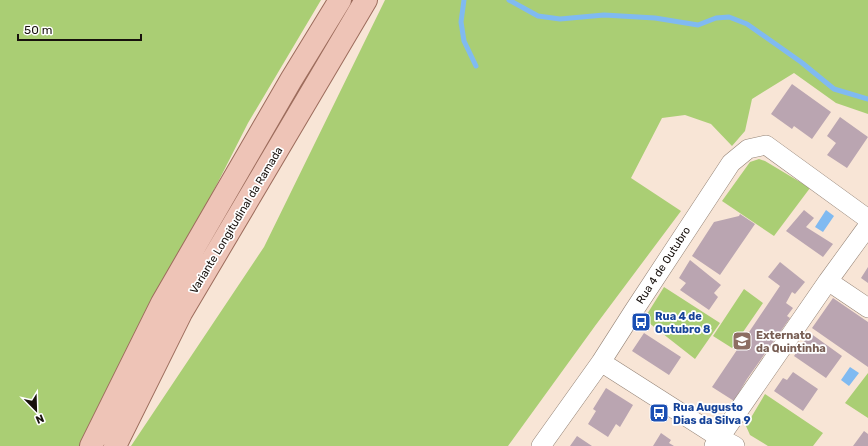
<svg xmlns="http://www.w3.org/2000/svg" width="868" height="446" viewBox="0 0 868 446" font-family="Rubik,sans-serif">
  <rect width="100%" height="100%" fill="#f8e5d6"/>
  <path fill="#aace74" d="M0,0H321L248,123L84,446H0Z
    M385,0H868V114L836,103L794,73L752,99L745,131L732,146L711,124L685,115L662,118L631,178L681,211L595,326L508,446H131L264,247Z
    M759,159L765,161L810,188L774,236L722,201L750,162Z
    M664,287L720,323L695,359L644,319Z
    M744,289L763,303L732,348L713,336Z
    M868,373V418L845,403Z
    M765,394L823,433L813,446H768L750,435L746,426Z"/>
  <path fill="#80baf1" d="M826,210L834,216L823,232L815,227Z
    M850,367L859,373L849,386L841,380Z"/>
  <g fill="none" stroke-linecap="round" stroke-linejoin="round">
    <path stroke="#80baf1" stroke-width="5" d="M464,0L461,22L464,41L476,66
      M509,0L538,16L560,19L604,15L655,18L698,25L716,18L729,17L747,24L801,62L834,89L868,99"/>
  </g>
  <path fill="#baa5b1" d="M792,84L831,112L812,139L794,126L792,129L771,114Z
    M840,117L868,137L847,168L827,155L836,143L827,136Z
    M804,210L814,218L806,227L833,244L823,257L786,231Z
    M740,214L755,224L720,275L692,256L714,222L739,216Z
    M690,260L721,285L714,293L718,297L709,310L680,290L686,283L679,278Z
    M780,262L805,282L795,294L792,292L786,303L793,308L787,316L790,318L747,379L734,401L712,387L780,286L768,277Z
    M868,267V283L861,278Z
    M833,298L868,322V367L812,328Z
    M644,333L681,357L669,375L632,351Z
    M810,333L842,356L826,378L794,356Z
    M793,372L818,389L803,411L774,391L783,378L787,380Z
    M606,388L633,405L620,427L616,424L608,437L588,424L596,411L593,409Z
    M864,431L868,434V446H853Z
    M661,433L671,440L669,443L674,446H653Z
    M577,436L592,446H570Z"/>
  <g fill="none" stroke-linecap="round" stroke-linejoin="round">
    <g stroke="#948376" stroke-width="20">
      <path id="street" d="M828,281L868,308
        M601,362L720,438L735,446
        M541,446L601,362L633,312L731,163L748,149L766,145L868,219
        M714,446L828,281L868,226"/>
    </g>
    <g stroke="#9c6c5c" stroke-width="24">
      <path id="primary" d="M91,446L162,303L291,80L340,0
        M115,446L181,313L366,0"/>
    </g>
    <use href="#street" stroke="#fff" stroke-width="19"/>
    <use href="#primary" stroke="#eec4b7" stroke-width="22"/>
  </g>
  <defs>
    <g id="bus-square" transform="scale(1)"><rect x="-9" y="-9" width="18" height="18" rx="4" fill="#1a4fb4" stroke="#fff"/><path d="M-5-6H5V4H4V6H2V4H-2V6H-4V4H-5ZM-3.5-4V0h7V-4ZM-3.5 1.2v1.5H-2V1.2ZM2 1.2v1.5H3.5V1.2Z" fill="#fff"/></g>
    <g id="school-square" transform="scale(1)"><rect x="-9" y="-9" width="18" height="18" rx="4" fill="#8d6e63" stroke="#fff"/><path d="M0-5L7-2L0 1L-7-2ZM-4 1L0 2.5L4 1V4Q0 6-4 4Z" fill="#fff"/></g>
  </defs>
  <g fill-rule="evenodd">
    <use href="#bus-square" x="641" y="322"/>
    <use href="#school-square" x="742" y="341"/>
    <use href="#bus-square" x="659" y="413"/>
  </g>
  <g text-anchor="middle" stroke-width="3.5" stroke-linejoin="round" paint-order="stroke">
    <g font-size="11" fill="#18110d" stroke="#fff">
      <text transform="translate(236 220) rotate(-59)" y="4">Variante Longitudinal da Ramada</text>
      <text transform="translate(663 265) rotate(-57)" y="4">Rua 4 de Outubro</text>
    </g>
    <g font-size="11" font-weight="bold" fill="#164399" stroke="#fff" text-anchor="start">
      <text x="655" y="320">Rua 4 de<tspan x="655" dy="13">Outubro 8</tspan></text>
      <text x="673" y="411">Rua Augusto<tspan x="673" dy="13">Dias da Silva 9</tspan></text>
    </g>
    <g font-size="11" font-weight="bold" fill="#785e54" stroke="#fff" text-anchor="start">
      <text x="756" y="339">Externato<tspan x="756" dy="13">da Quintinha</tspan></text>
    </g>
  </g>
  <g transform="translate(36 410) rotate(157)" stroke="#ffffff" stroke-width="3" paint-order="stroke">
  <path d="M0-3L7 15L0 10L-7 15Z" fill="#18110d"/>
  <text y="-6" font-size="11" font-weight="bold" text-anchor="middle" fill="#18110d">N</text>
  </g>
  <path d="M18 34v6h123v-6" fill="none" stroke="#18110d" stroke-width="2"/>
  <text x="24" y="34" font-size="12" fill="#18110d" stroke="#ffffff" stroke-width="3" paint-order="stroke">50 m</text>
</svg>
